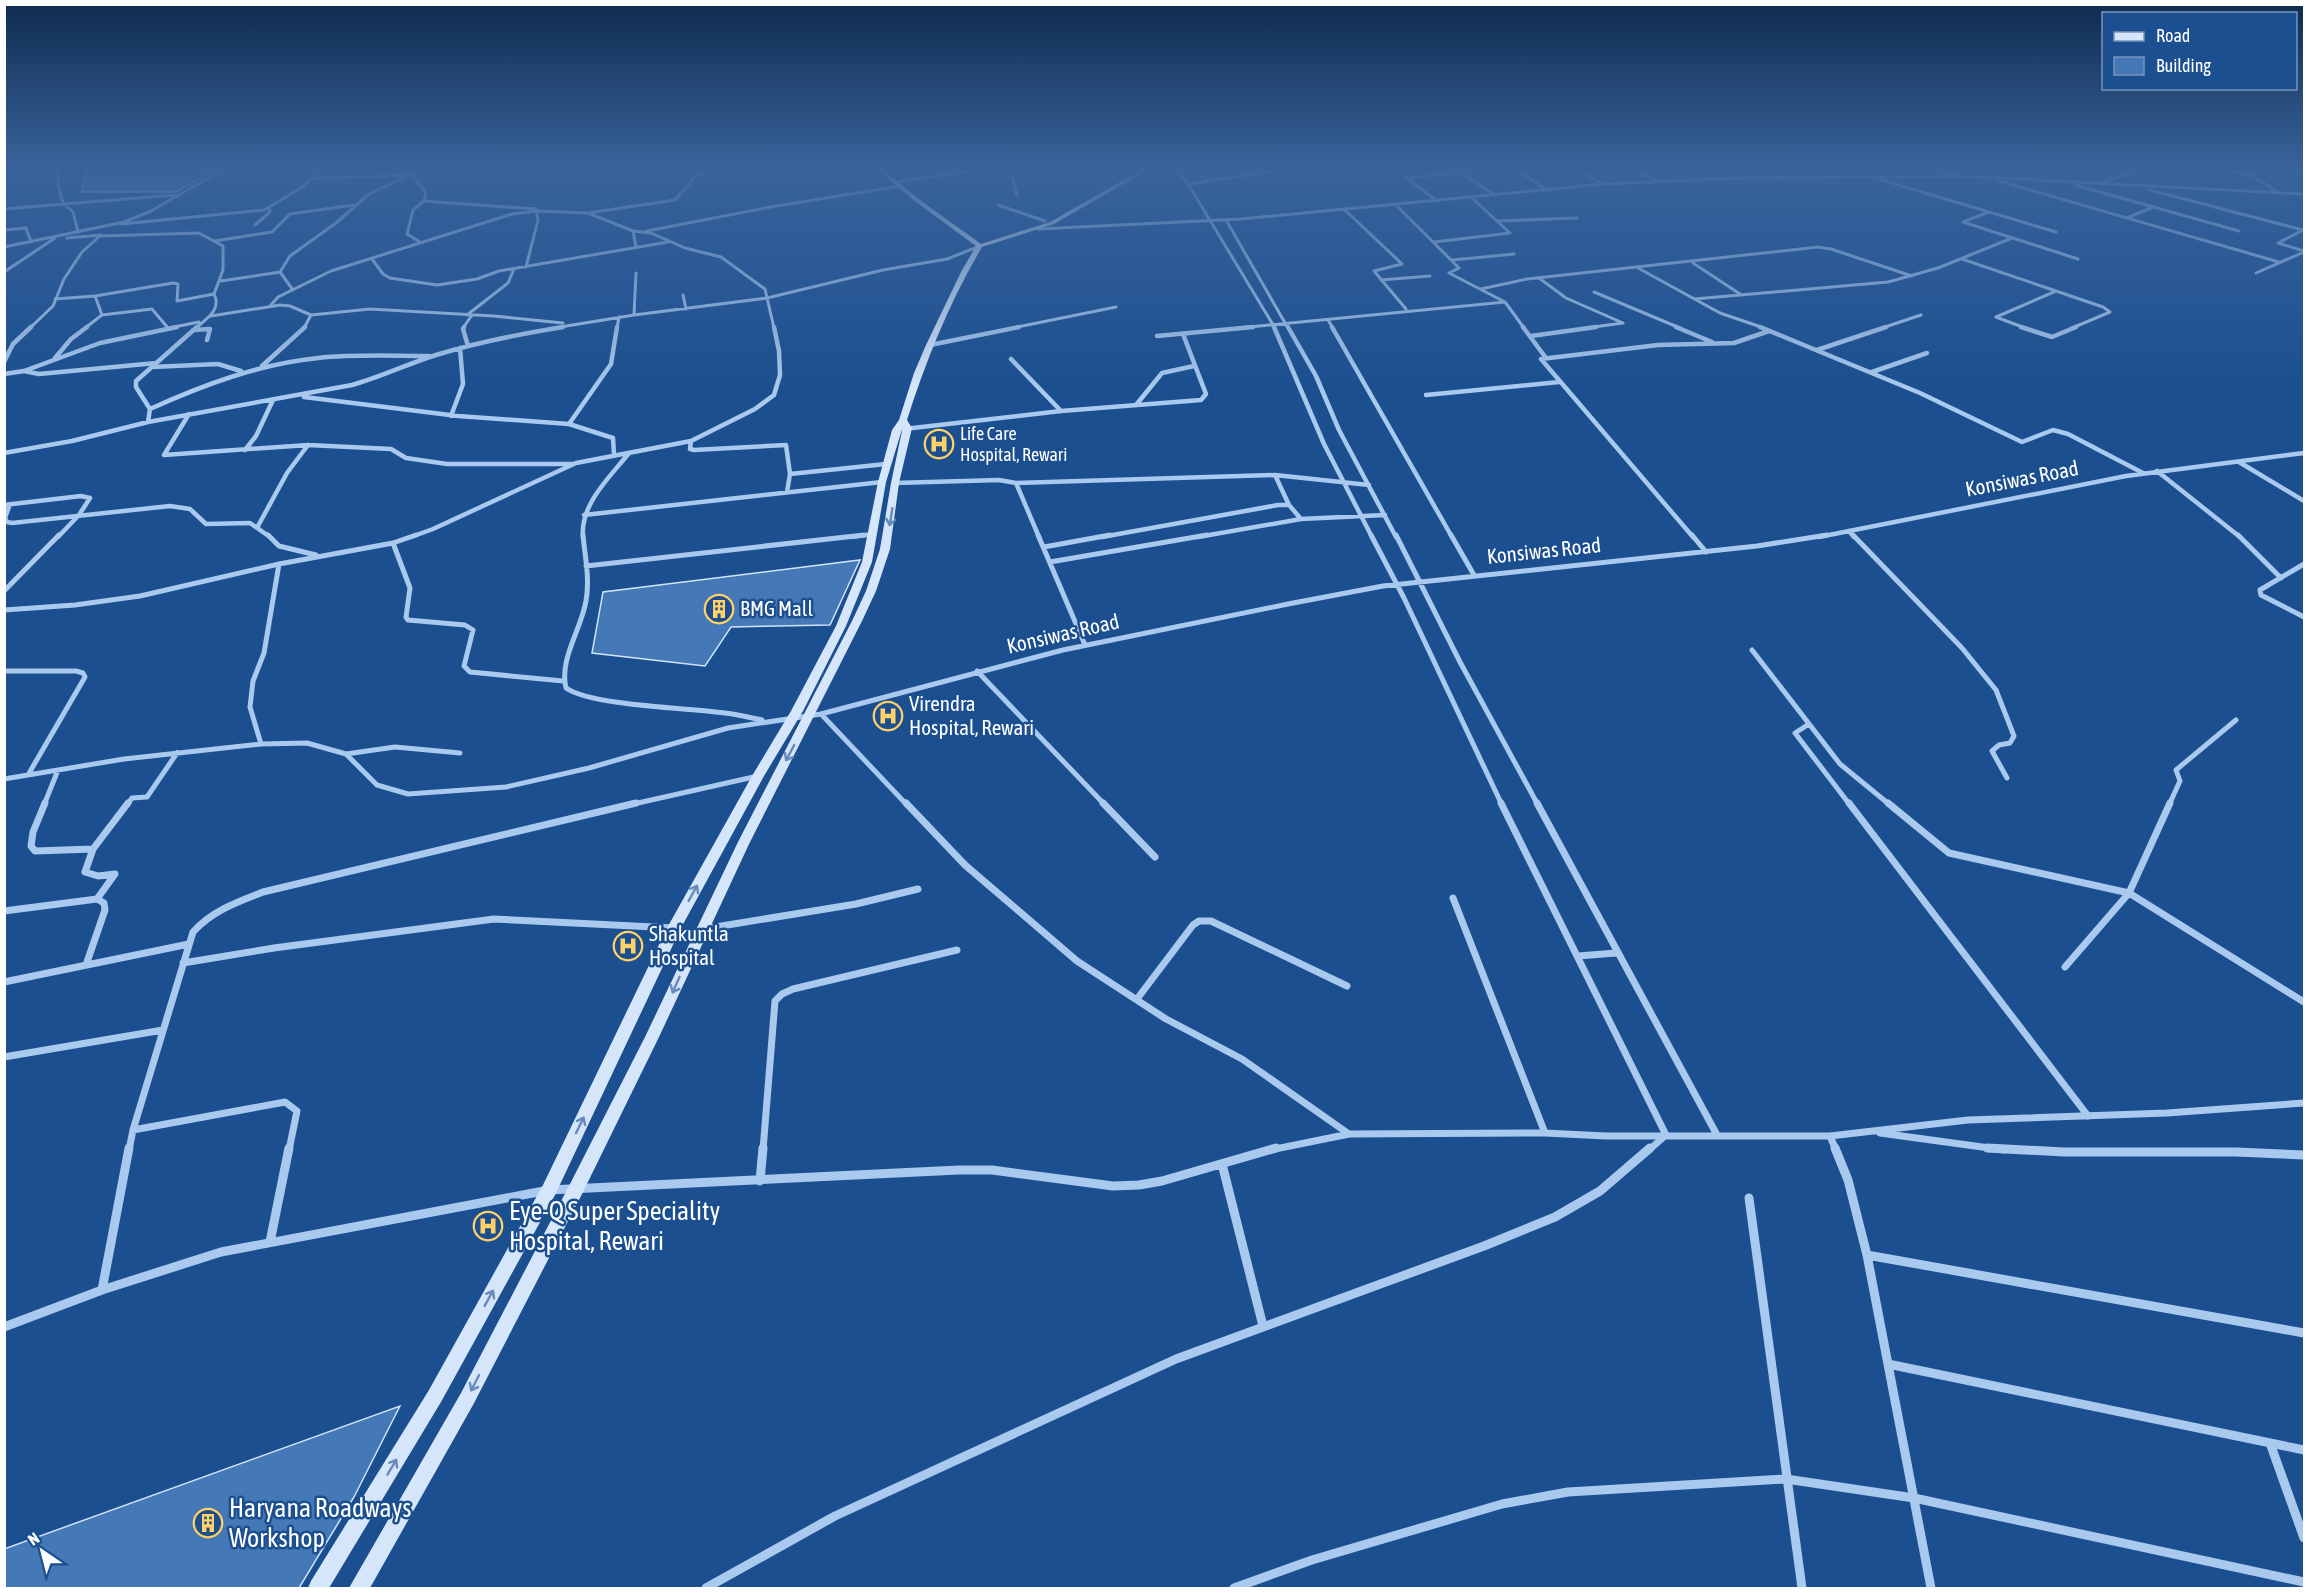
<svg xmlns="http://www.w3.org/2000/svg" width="2309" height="1593" viewBox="0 0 2309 1593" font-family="'Asap Condensed',sans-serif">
  <rect width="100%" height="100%" fill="#1b4f8f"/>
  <path fill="#4478b7" stroke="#cfe3fa" stroke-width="1.5" d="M88,166H222L176,192H81Z
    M860,560L830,625L731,627L705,666L592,653L603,592Z
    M400,1406L354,1497L299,1588H4V1549Z"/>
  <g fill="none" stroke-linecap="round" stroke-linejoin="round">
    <path stroke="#a9c9ee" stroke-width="3" d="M58,166V185L63,203L73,212L78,232
      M418,166L412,174L426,193L424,201L413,210L407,234L420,242
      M1009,166L1017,195
      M1165,166L1179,172L1188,184L1275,328
      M1204,166L1194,168L1207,182
      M1391,166L1437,201
      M1451,166L1495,195
      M1510,166L1547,190
      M1571,166L1602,184
      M1628,166L1656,181
      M1932,166L1954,174
      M2216,166L2254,177L2278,192
      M1175,169L1194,168
      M2268,169L2304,170
      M221,172L289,166
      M2250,175L2272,168
      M1407,178L1513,166
      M1875,178L2056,232
      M312,179L319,166
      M1999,181L2279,262
      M897,182L1000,166
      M2101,183L2149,166
      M1188,184L1306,166
      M2075,185L2239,231
      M2150,190L2303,230
      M1472,198L1510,233
      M424,201L536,209L538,220L526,267
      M998,205L1045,221
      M1397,206L1459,268L1449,273L1505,302L1524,328
      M4,209L174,195
      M1346,211L1402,264L1374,271L1406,309
      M1989,212L1963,222L2078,259
      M588,213L633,231L651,233L685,248L721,257L765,289L774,328
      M2127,218L2153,207
      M1226,220L1288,328
      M1498,221L1577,218
      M122,224L264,210L304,186L309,180L317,178L410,175
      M255,225L270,212L269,209
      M1038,229L1241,219L1603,184L1735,178L1960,176L2304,194
      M4,230L26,228L31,242
      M2303,230L2278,243L2304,251
      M633,231L636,247
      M647,231L770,207L901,186
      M100,236L199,233L223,246V270L214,294C222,310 206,319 196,328
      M214,241L272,232L290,214L354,205
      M1434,242L1510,233
      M4,247L124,222L151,211L229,166
      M372,259L383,274L390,278L437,285L477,279L499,271L668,242
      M1962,259L2056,291L1996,317
      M1452,260L1514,254
      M1693,263L1740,294
      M1638,268L1720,313L1764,328
      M4,272L55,238
      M2256,273L2304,252
      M1539,278L1566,298L1623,323
      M1381,280L1430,276
      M221,281L280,272
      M1481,289L1527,279L1818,247L1831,249L1912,276
      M293,290L280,272L290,256L336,223L369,194L409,175
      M2056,291L2103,307L2110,312L2072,328
      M1594,292L1680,328
      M683,295L686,309
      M95,296L173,283L178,284L177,301L214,294
      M55,299L95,296L102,315L85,328
      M1694,299L1888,282L1938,268L2012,238
      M270,306L278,297L331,271L512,214L538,211L588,213L675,200L696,176L715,166
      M102,315L152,309L168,328
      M467,315L508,283L514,269
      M634,315L636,273
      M211,316L280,305L290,306L311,315L370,309L494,316L563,323
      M1996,317L2025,328
      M1328,320L1333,328
      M30,328L53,306L64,279L82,252L101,235L67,238
      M169,328L199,322
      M304,328L311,315
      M463,328L472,315
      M554,328L634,315L767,298L883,270L947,259L980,246
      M617,328L619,317
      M1012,328L1116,307
      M1239,328L1505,302
      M1586,328L1623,323
      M1882,328L1921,315"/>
    <path stroke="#a9c9ee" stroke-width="4.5" d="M464,327L463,329L468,346
      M1274,327L1324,444L1372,537
      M1288,327L1316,376L1339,430L1396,537
      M1332,327L1452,537
      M1523,327L1546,358
      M1676,327L1712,342
      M1760,327L1920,393L2022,442L2053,430L2068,434L2143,473
      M2021,327L2052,337L2076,327
      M193,330L210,329L207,340
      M1157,336L1253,327
      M1531,336L1596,327
      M930,345L1019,327
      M1817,350L1886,327
      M55,358L71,339L87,327
      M1011,359L1061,411
      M4,362L13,344L31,327
      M262,366L305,327
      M152,367L218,364L241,371
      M24,371L39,374L156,363
      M1872,372L1927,353
      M4,374L24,371L100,343L177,327
      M1426,395L1559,382
      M304,397L458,416L569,424L613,438L614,455
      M1136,405L1162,373L1194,366
      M150,409C203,385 259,364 318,358C355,354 392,356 429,356
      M189,414L164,455L308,445L391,449L406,458L447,464H573
      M451,416L463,384L460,348
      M148,422L150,409L136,387V381L197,327
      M569,424L611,364L617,327
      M904,429L1061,411L1201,400L1206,394L1183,334
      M691,441L690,449L694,450L786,445L790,474L886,464
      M245,450L256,436L273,400
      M4,453L72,441L148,422L352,385C381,377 407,364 436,355C478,342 520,334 563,327
      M2239,462L2304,501
      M2157,471L2240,537
      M1275,475L1289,505
      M895,483L999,480L1016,483L1039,537
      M1016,483L1275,475L1369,485
      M787,492L790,474
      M10,504L5,518L7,522L12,523L170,506L190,509L206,524L250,523L270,537
      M4,505L81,496L90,498L79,515L58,537
      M584,515L882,482
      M258,526L287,473L308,445
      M1849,531L1854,537
      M411,537L433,529L576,463L691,441L755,409L774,395L780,375L779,351L774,327
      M583,537C580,504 610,477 629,453
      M851,537L874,534
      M1102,537L1278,505H1289L1301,519
      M1198,537L1301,519L1385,515
      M1693,537L1541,359L1658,345L1734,343L1769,331
      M1819,537L2126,476L2304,453"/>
    <path stroke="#a9c9ee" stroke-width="5" d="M268,535L279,546L316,555
      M583,535C585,557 590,579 586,601C581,630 559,659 566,688C590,705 682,708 716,712C732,713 747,717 762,720
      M1038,535L1085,645
      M1371,535L1404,598L1502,805
      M1396,535L1460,662L1538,805
      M1451,535L1474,575
      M1692,535L1706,552
      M1853,535L1962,648L1996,690L2014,736L2010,743L1999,745L1992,751L2007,778
      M2238,535L2281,578
      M393,543L410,588L406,617L408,620L465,625L473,630L464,666L470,672L563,681
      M1044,547L1110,535
      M1050,562L1207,535
      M2304,564L2260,590L2261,595L2304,617
      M586,566L864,535
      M4,591L59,535
      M4,610L75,605L140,596L279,564L393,543L416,535
      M1752,650L1840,764L1890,805
      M4,671H76L83,673L85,677L28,775
      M977,671L1105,805
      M821,714L907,805
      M1809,724L1795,733L1850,805
      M261,744L250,707L253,681L264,653L279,564
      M346,754L395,747L460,753
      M4,779L124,759L261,744L307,743L346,754L377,785L408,794L506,787L589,768L728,728L821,714L1063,650L1288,604L1383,586L1757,546L1827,535
      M44,805L58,770
      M127,805L132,798L147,797L177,753
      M629,805L758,776
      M2169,805L2180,781L2176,770L2236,720"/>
    <path stroke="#a9c9ee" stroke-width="7" d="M45,803L33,832L31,846L35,851L93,849L85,872L98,876L115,874L97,899
      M906,803L965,865L1077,961L1166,1019L1242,1059L1349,1134
      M1103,803L1155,857
      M1501,803L1666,1135L1649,1150
      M1537,803L1717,1135
      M1849,803L2088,1116
      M1888,803L1949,853L2129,893L2304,1002
      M93,849L128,803
      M1453,898L1545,1133
      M4,911L97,899L104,903L105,910L86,965
      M703,929L856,904L918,889
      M1578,956L1616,953
      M183,963L274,948L494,919L674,928
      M2065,967L2129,893L2170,803
      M4,982L189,944
      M1137,999L1193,925L1199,921H1211L1347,986
      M4,1057L163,1030
      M133,1130L285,1102L297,1111L289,1150
      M1880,1133L2004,1150
      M1830,1136L1836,1150
      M129,1150L133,1130L193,932C212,911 237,902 263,892L636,803
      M763,1150L775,1001L782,994L793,989L957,950
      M1270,1150L1349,1134L1545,1133L1606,1136H1830L1968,1120L2167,1113L2304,1103"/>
    <path stroke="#a9c9ee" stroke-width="9" d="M1835,1148L1848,1180L1867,1255L1931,1588
      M1987,1148L2064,1152H2236L2304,1155
      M1222,1164L1263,1326
      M760,1181L763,1148
      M1749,1198L1802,1588
      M270,1242L289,1148
      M1867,1255L2304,1333
      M102,1290L129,1148
      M4,1327L102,1290L221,1252L549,1190L959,1170H992L1113,1186L1139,1185L1162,1181L1276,1148
      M1888,1364L2304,1450
      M2270,1443L2304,1538
      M706,1588L835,1516L1176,1359L1484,1246L1555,1217L1600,1191L1650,1148
      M1234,1588L1312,1560L1502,1504L1568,1492L1786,1479L1914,1498L2304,1582"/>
    <path fill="#d6e6fa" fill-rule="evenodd" d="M873,166H879L920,200L981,244L1050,222L1148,166H1155L1054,224L982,247C950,301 926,360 907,420L912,428L899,483L890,549L876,591L862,621L750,842L659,1037L582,1194L473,1405L370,1588H349L461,1393L570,1184L645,1037L738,842L852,621L866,591L880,549L891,483L903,426L886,482L872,562L846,626L803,711L764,776L681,928L555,1195L441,1402L329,1588H308L311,1581L429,1390L543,1185L667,928L752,776L791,711L836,626L862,562L878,482L892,430L899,420L914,373L926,345L961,272L976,246L916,202Z"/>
  </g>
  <defs><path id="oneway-shaft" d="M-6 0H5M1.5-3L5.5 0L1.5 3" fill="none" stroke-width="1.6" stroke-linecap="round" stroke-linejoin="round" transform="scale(1.5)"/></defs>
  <g stroke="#668bba">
    <use href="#oneway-shaft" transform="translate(891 517) rotate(99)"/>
    <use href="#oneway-shaft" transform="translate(790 753) rotate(118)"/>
    <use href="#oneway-shaft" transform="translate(693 893) rotate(-61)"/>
    <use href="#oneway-shaft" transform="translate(676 985) rotate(114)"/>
    <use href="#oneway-shaft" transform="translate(580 1125) rotate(-64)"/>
    <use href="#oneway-shaft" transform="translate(489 1298) rotate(-61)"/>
    <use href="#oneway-shaft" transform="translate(475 1383) rotate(117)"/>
    <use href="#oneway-shaft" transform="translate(392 1467) rotate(-59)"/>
  </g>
  <linearGradient id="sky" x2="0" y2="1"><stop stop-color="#0f2b4f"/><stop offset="0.43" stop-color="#39639b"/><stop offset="1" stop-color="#39639b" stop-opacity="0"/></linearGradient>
  <rect width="2309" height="389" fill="url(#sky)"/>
  <defs>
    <g id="hospital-ring" transform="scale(1.5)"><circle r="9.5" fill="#1b4f8f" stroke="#ffd166" stroke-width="1.5"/><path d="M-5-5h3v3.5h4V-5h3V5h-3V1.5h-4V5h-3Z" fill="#ffd166"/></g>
    <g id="building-ring" transform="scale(1.5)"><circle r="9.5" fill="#1b4f8f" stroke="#ffd166" stroke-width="1.5"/><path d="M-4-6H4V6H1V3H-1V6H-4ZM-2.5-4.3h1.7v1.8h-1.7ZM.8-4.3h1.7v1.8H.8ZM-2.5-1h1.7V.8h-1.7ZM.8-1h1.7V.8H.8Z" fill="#ffd166"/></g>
  </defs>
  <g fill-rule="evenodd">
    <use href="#hospital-ring" x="939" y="444"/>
    <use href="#building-ring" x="719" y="609"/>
    <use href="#hospital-ring" x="888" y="716"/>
    <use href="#hospital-ring" x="628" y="946"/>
    <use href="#hospital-ring" x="488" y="1226"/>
    <use href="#building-ring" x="208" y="1523"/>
  </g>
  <g text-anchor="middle" stroke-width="5" stroke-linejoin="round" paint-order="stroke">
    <g font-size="18" fill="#fff" stroke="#1b4f8f" text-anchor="start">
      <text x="960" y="440">Life Care<tspan x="960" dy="21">Hospital, Rewari</tspan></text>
    </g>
    <g font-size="21" fill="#fff" stroke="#1b4f8f">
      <text transform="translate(2022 479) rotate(-11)" y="7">Konsiwas Road</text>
      <text transform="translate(1544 551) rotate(-6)" y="7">Konsiwas Road</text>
      <text transform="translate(1063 634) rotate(-13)" y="7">Konsiwas Road</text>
    </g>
    <g font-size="21" fill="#fff" stroke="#1b4f8f" text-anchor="start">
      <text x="740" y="616">BMG Mall</text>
      <text x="909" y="711">Virendra<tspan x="909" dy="24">Hospital, Rewari</tspan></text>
      <text x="649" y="941">Shakuntla<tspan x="649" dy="24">Hospital</tspan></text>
    </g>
    <g font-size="26" fill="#fff" stroke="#1b4f8f" text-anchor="start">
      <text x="509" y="1220">Eye-Q Super Speciality<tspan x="509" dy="30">Hospital, Rewari</tspan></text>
      <text x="229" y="1517">Haryana Roadways<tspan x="229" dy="30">Workshop</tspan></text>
    </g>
  </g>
  <rect width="2309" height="1593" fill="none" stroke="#ffffff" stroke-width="12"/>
  <rect x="2102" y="12" width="195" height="78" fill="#1b4f8f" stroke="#7695bc" stroke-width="1.5"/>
  <rect x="2114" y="32" width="30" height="9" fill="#d6e6fa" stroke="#7695bc" stroke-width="1.5"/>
  <text x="2156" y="42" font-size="18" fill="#ffffff">Road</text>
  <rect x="2114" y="57" width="30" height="18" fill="#4478b7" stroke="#7695bc" stroke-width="1.5"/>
  <text x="2156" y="72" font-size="18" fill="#ffffff">Building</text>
  <g transform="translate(42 1551) rotate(325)" stroke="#1b4f8f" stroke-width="4.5" paint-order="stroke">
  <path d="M0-4.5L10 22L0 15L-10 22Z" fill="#ffffff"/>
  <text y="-9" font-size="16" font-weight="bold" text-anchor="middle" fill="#ffffff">N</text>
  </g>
</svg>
